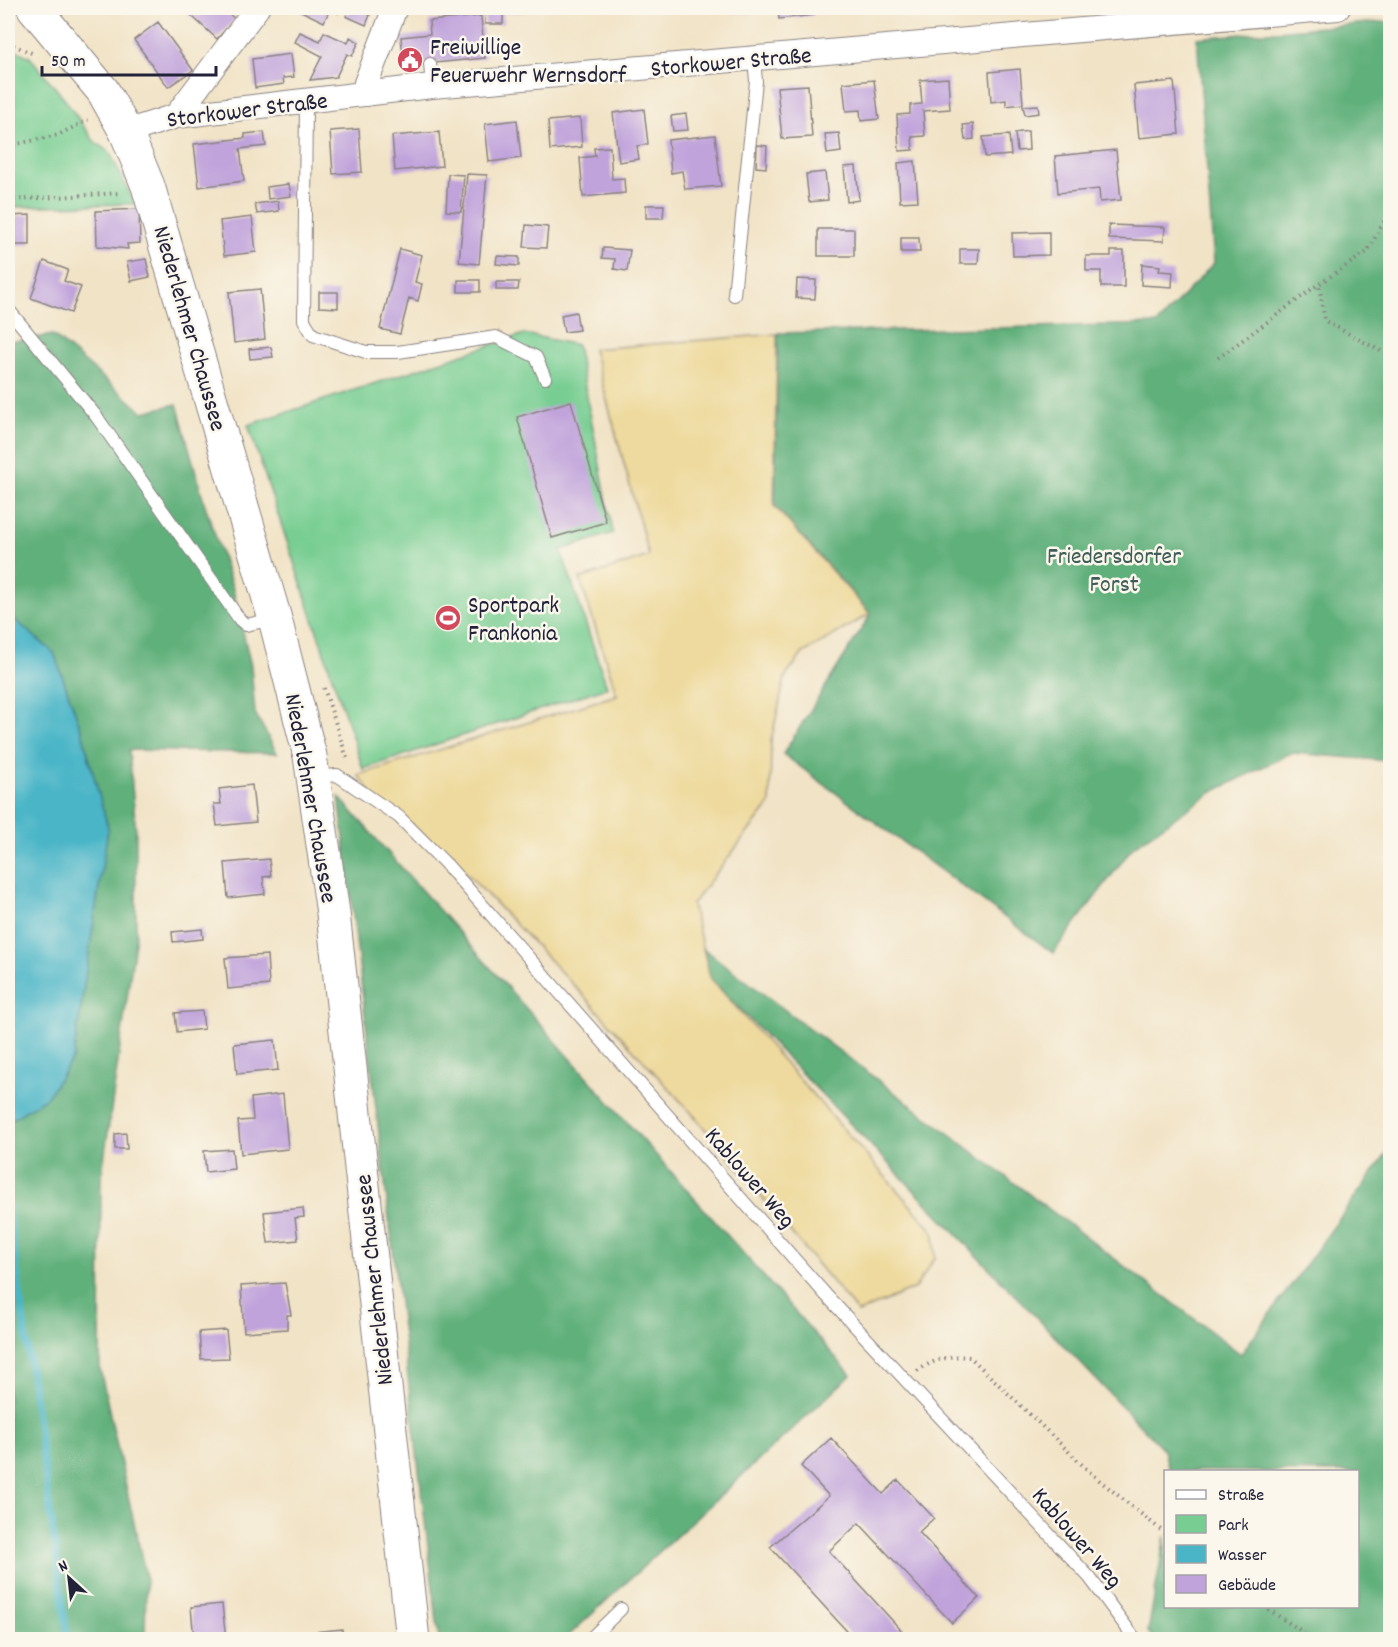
<svg xmlns="http://www.w3.org/2000/svg" width="1398" height="1647" viewBox="0 0 1398 1647" font-family="Dekko,sans-serif">
  <rect width="100%" height="100%" fill="#fbf7ec"/>
  <filter id="ink" filterUnits="userSpaceOnUse"><feTurbulence type="fractalNoise" baseFrequency=".0167" numOctaves="2"/><feDisplacementMap in="SourceGraphic" scale="12" xChannelSelector="R" yChannelSelector="G"/><feConvolveMatrix kernelMatrix="1 2 1 2 8 2 1 2 1" color-interpolation-filters="sRGB"/></filter>
  <filter id="wash" filterUnits="userSpaceOnUse"><feTurbulence type="fractalNoise" baseFrequency=".008" numOctaves="4" result="noise"/><feDisplacementMap in="SourceGraphic" scale="24" xChannelSelector="R" yChannelSelector="G"/><feGaussianBlur stdDeviation="1.35" result="paint"/><feColorMatrix in="noise" values="0 0 0 0 0 0 0 0 0 0 0 0 0 0 0 0 0 1.4 0 .05"/><feComposite in="paint" operator="in"/></filter>
  <g filter="url(#wash)">
    <rect width="100%" height="100%" fill="#f1e3c6"/>
    <path fill="#77cd92" stroke="#4c7866" stroke-width="1.5" d="M8,46L30,57L63,97L94,141L110,153L135,204L8,207Z
      M524,334L577,345L613,533L561,550L607,687L363,769L248,425Z"/>
    <path fill="#61b07c" stroke="#42695c" stroke-width="1.5" d="M1390,21V761L1291,753L1211,793L1133,847L1053,953L783,754L871,614L775,506L778,333L1157,324L1214,263L1197,38Z
      M53,335L143,412L177,404L204,502L233,589L251,666L255,713L277,753L129,750L136,832V935L101,1181L100,1369L146,1577L145,1639H8V1122L47,1097L73,1058L108,828L82,732L54,653L8,614V342Z
      M339,797L851,1375L565,1639H439Z
      M704,949L1241,1354L1390,1149V1639H1155L1148,1632L1165,1536L1166,1606H1358V1472L1169,1471L1164,1450L710,978Z"/>
    <path fill="#eeda9e" stroke="#887e6c" stroke-width="1.5" d="M777,334L774,506L870,614L803,653L785,677L771,741L770,804L692,904L710,978L934,1232L935,1258L915,1288L858,1313L696,1118L582,994L454,860L376,799L358,775L617,695L580,579L649,556L593,349Z"/>
    <path fill="#4ab5c7" stroke="#366c81" stroke-width="1.5" d="M8,614L54,653L82,732L108,828L73,1058L47,1097L8,1122Z"/>
    <g fill="none" stroke-linecap="round" stroke-linejoin="round">
      <path stroke="#4ab5c7" stroke-width="7" d="M8,1207L68,1640"/>
    </g>
    <g id="blocks">
      <path fill="#c0a3db" d="M183,8H222L235,19L217,39Z
        M301,8H341L338,13L330,9L324,22L299,10Z
        M349,8H363L362,11L370,15L366,25L346,16Z
        M484,8H523L524,12L503,13V24H485Z
        M719,8H755V13L719,12Z
        M778,8H813L814,15L779,19Z
        M481,16L485,58L404,66L401,37L430,34L429,21Z
        M158,22L193,70L168,87L134,40Z
        M300,32L320,41L324,32L348,43L350,37L359,42L352,56L347,54L336,77L310,80L322,56L295,42Z
        M291,54L294,77L283,78L284,84L255,88L252,59Z
        M1020,69L1023,104L1006,106V100L991,102L989,72Z
        M948,78L950,109L923,111L925,136L912,137L913,150L899,151L897,115L910,114V105L922,104L920,80Z
        M874,80L879,119L861,121L860,110L846,111L843,83Z
        M1174,81L1179,134L1139,138L1134,85Z
        M808,85L812,137L782,139L777,87Z
        M1038,105L1039,113L1025,115L1023,106Z
        M644,109L648,144L637,146L639,159L619,162L613,113Z
        M686,114L688,130L673,131L671,116Z
        M580,118L582,147L550,150L548,121Z
        M517,120L521,158L489,162L485,124Z
        M973,124L974,139L965,140L963,125Z
        M359,129L362,172L333,174L330,131Z
        M1028,131L1029,150L1017,151L1015,133Z
        M264,132L266,146L240,149L244,181L199,187L194,144L245,138V134Z
        M439,132L442,166L395,171L392,136Z
        M839,133L841,152L827,154L825,134Z
        M715,135L721,186L685,189L682,171L671,173L668,140Z
        M1009,135L1011,155L985,157L983,137Z
        M757,145L767,146L766,168L756,167Z
        M610,147L612,179L624,178L625,193L583,197L580,158L595,156L594,148Z
        M1116,150L1121,200L1100,202L1099,189L1058,193L1055,156Z
        M915,161L918,201L900,202L898,163Z
        M856,166L859,200L847,202L844,167Z
        M825,172L828,200L809,202L806,174Z
        M448,174L464,175L461,212L446,211Z
        M467,174L487,175L479,264L459,262Z
        M289,184L291,196L268,199L267,187Z
        M278,201L279,211L257,214L255,204Z
        M646,205H664L663,218H646Z
        M139,209L140,243L127,244L128,249L97,246L96,211Z
        M30,215V245H8V216Z
        M252,217L256,252L224,256L220,221Z
        M526,225L548,227L546,248L524,247Z
        M1109,225L1165,227L1164,241L1109,239Z
        M818,229H854V256H818Z
        M1049,232V255L1013,256L1012,233Z
        M901,238H919L920,252H901Z
        M603,248L630,250L627,271L614,269L615,259L602,258Z
        M400,249L422,255L415,282L422,284L418,301L409,298L400,334L380,329Z
        M960,249H979L978,264H960Z
        M1111,251H1124V287H1101V271H1086V256H1111Z
        M497,256L519,257V266L496,264Z
        M146,259L150,277L131,281L127,262Z
        M44,261L68,270L64,281L81,287L71,313L31,298Z
        M1142,264L1160,266L1159,271L1173,272L1172,287L1141,285Z
        M797,279L816,280L815,299L796,298Z
        M458,280H480V292H458Z
        M496,282H519L518,290H496Z
        M260,289L265,339L234,343L229,292Z
        M319,292H338V308L319,307Z
        M576,312L579,330L564,332L561,315Z
        M271,347L273,357L250,359L249,349Z
        M571,401L606,522L552,538L517,417Z
        M252,785L256,822L217,826L214,804H221L219,789Z
        M269,859L271,876L263,877L265,894L228,898L225,863Z
        M202,929L203,939L173,942L172,932Z
        M267,955L269,985L228,989L225,958Z
        M202,1011L204,1029L177,1032L175,1013Z
        M275,1040L278,1070L237,1074L234,1044Z
        M283,1094L288,1149L241,1154L238,1121L253,1120L251,1098Z
        M126,1133L127,1149H115V1134Z
        M232,1149L234,1169L206,1172L204,1151Z
        M303,1208L304,1217L295,1218L298,1240L268,1243L264,1212Z
        M285,1283L291,1315H287V1329L244,1332L241,1286Z
        M226,1330L229,1358L201,1359L199,1332Z
        M831,1438L883,1494L898,1480L934,1518L919,1532L979,1598L952,1623L859,1523L829,1551L910,1640H855L770,1547L829,1496L801,1466Z
        M222,1604L226,1640H194L191,1607Z
        M342,1629L343,1640H303V1633Z"/>
    </g>
  </g>
  <g filter="url(#ink)">
    <use href="#blocks" fill-opacity="0" stroke="#8a8280" stroke-width="1.5"/>
    <g fill="none" stroke-linecap="round" stroke-linejoin="round">
      <g stroke="#8a8280" stroke-width="14">
        <path id="service" d="M430,64L432,86
          M306,102L304,320L313,335L366,352H398L496,337L536,357L545,378
          M734,295L756,81L754,59
          M8,309L96,416L240,620L246,625L273,619
          M315,777L337,775L399,817L447,865L826,1295L1090,1578L1136,1640
          M589,1640L621,1609"/>
      </g>
      <g stroke="#8a8280" stroke-width="26">
        <path id="minor" d="M367,94L366,83L395,8
          M176,116L257,8
          M126,132L176,116L432,86L1338,8"/>
      </g>
      <g stroke="#8a8280" stroke-width="35">
        <path id="secondary" d="M34,8L103,91L126,132L148,186L275,619L310,756L333,913L413,1640"/>
      </g>
      <path stroke="#8a8280" stroke-width="4" stroke-dasharray="1.5 4.5" stroke-linecap="butt" d="M8,43L34,54
        M8,146L58,135L88,120
        M8,200L121,193
        M1390,211L1367,252L1319,284L1325,321L1390,356
        M1218,358L1319,284
        M324,688L348,761
        M917,1371C935,1359 949,1355 970,1357L1094,1476L1166,1534
        M1263,1606L1315,1640"/>
      <use href="#service" stroke="#fff" stroke-width="12"/>
      <use href="#minor" stroke="#fff" stroke-width="24"/>
      <use href="#secondary" stroke="#fff" stroke-width="33"/>
    </g>
  </g>
  <defs>
    <g id="civic-disc" transform="scale(1.35)"><circle r="9.5" fill="#d1495b" stroke="#fbf7ec"/><path d="M-.6-6.5H3V-4.5H.6V-3L4-1V1h2V6H-6V1h2V-1L-.6-3ZM-1.2 2.5V6h2.4V2.5Z" fill="#fff"/></g>
    <g id="stadium-disc" transform="scale(1.35)"><circle r="9.5" fill="#d1495b" stroke="#fbf7ec"/><path d="M0-5a6.5 5 0 1 0 0 10a6.5 5 0 1 0 0-10ZM-3.5-1.8h7v3.6h-7Z" fill="#fff"/></g>
  </defs>
  <g fill-rule="evenodd">
    <use href="#civic-disc" x="410" y="60"/>
    <use href="#stadium-disc" x="448" y="618"/>
  </g>
  <g text-anchor="middle" stroke-width="5" stroke-linejoin="round" paint-order="stroke">
    <g font-size="24" fill="#22223b" stroke="#fbf7ec" text-anchor="start">
      <text x="430" y="54">Freiwillige<tspan x="430" dy="28">Feuerwehr Wernsdorf</tspan></text>
      <text x="468" y="612">Sportpark<tspan x="468" dy="28">Frankonia</tspan></text>
    </g>
    <g font-size="24" fill="#22223b" stroke="#fbf7ec">
      <text transform="translate(731 61) rotate(-5)" y="8">Storkower Straße</text>
      <text transform="translate(247 109) rotate(-7)" y="8">Storkower Straße</text>
      <text transform="translate(191 328) rotate(74)" y="8">Niederlehmer Chaussee</text>
      <text transform="translate(312 798) rotate(80)" y="8">Niederlehmer Chaussee</text>
      <text transform="translate(751 1177) rotate(49)" y="8">Kablower Weg</text>
      <text transform="translate(373 1280) rotate(-96)" y="8">Niederlehmer Chaussee</text>
      <text transform="translate(1078 1537) rotate(49)" y="8">Kablower Weg</text>
    </g>
    <g font-size="24" fill="#405e59" stroke="#fbf7ec">
      <text x="1114" y="563">Friedersdorfer<tspan x="1114" dy="28">Forst</tspan></text>
    </g>
  </g>
  <rect width="1398" height="1647" fill="none" stroke="#fbf7ec" stroke-width="30"/>
  <rect x="1164" y="1470" width="195" height="138" fill="#fbf7ec" stroke="#a4a2a5" stroke-width="1.5"/>
  <rect x="1176" y="1490" width="30" height="9" fill="#ffffff" stroke="#a4a2a5" stroke-width="1.5"/>
  <text x="1218" y="1500" font-size="18" fill="#22223b">Straße</text>
  <rect x="1176" y="1515" width="30" height="18" fill="#77cd92" stroke="#a4a2a5" stroke-width="1.5"/>
  <text x="1218" y="1530" font-size="18" fill="#22223b">Park</text>
  <rect x="1176" y="1545" width="30" height="18" fill="#4ab5c7" stroke="#a4a2a5" stroke-width="1.5"/>
  <text x="1218" y="1560" font-size="18" fill="#22223b">Wasser</text>
  <rect x="1176" y="1575" width="30" height="18" fill="#c0a3db" stroke="#a4a2a5" stroke-width="1.5"/>
  <text x="1218" y="1590" font-size="18" fill="#22223b">Gebäude</text>
  <g transform="translate(69 1578) rotate(333)" stroke="#fbf7ec" stroke-width="4.5" paint-order="stroke">
  <path d="M0-4.5L10 22L0 15L-10 22Z" fill="#22223b"/>
  <text y="-9" font-size="16" font-weight="bold" text-anchor="middle" fill="#22223b">N</text>
  </g>
  <path d="M42 66v9h174v-9" fill="none" stroke="#22223b" stroke-width="3"/>
  <text x="51" y="66" font-size="18" fill="#22223b" stroke="#fbf7ec" stroke-width="4.5" paint-order="stroke">50 m</text>
</svg>
